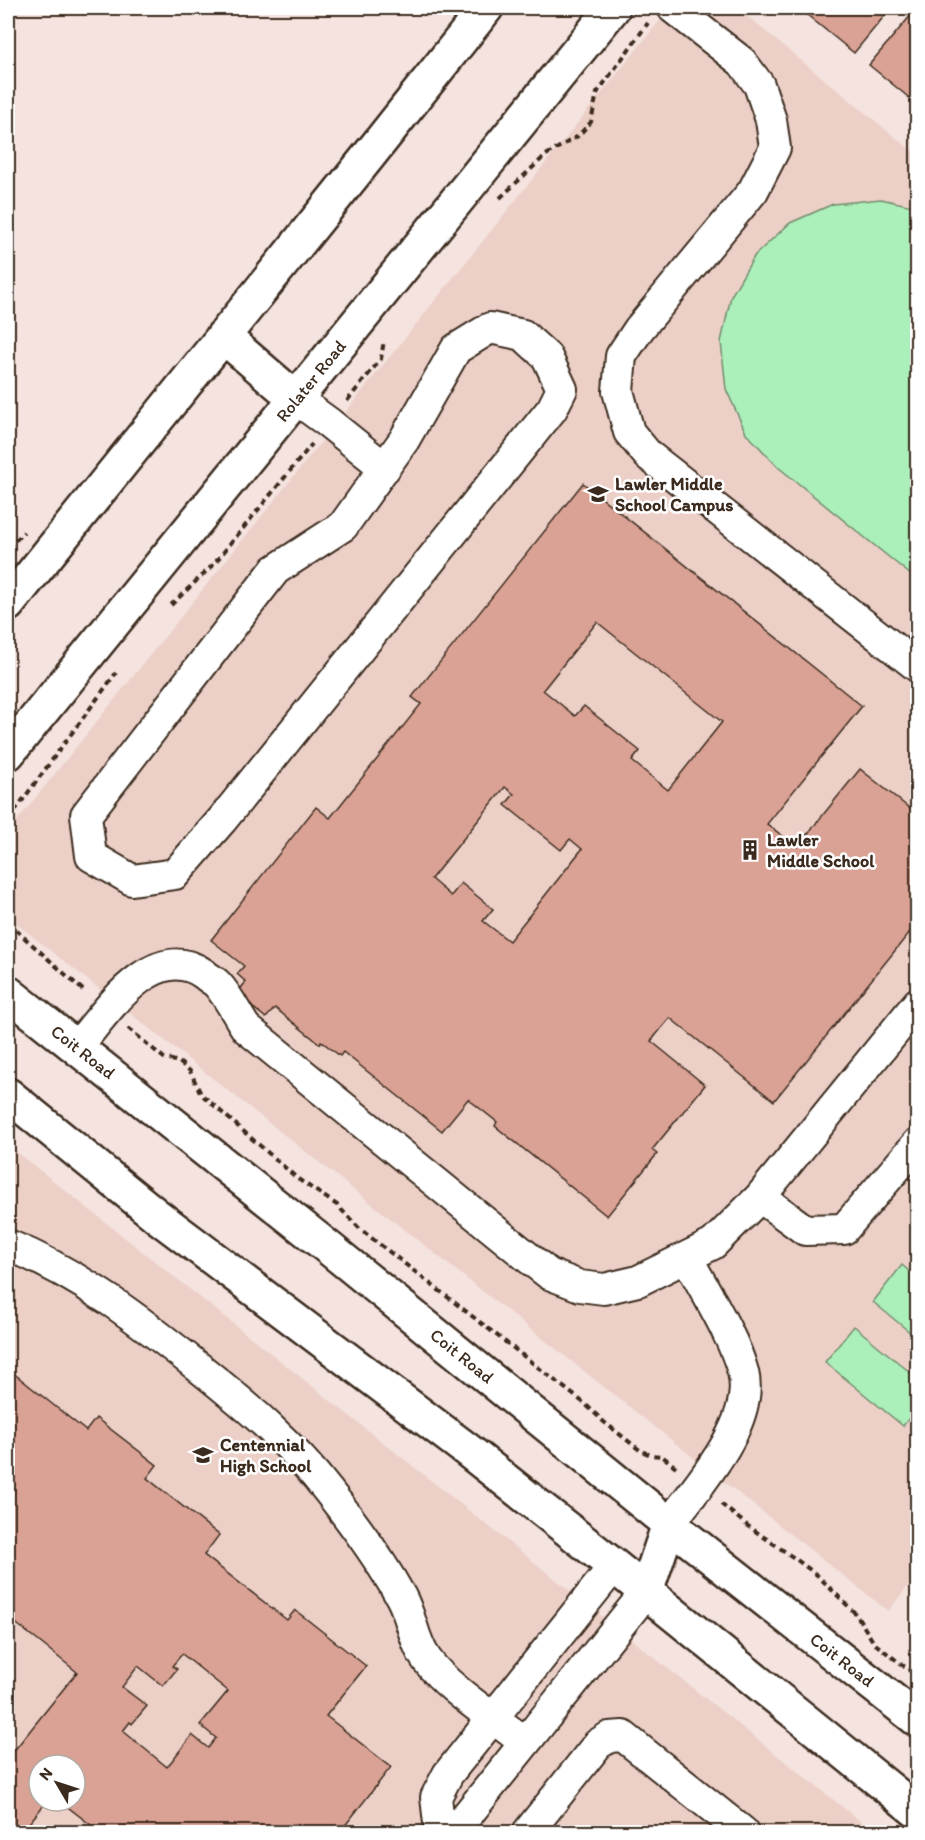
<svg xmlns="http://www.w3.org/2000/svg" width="925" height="1840" viewBox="0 0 925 1840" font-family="Itim,sans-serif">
  <rect width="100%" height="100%" fill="#f4e3df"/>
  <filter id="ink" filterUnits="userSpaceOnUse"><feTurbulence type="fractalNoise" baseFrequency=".0167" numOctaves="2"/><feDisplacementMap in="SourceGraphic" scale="12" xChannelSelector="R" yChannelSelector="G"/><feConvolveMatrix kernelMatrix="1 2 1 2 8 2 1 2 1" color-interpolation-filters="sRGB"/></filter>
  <g filter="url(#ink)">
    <path fill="#ecd0c8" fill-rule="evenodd" d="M670,8H737L917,155L918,1574L888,1611L8,917V832Z
      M8,1145L874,1832H8ZM39,1765H75V1801H39Z"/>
    <path fill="#abefba" stroke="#738c6c" stroke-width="1.5" d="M881,199L917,207V580L778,467L746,433L726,389L721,342L731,296L755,255L790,223L833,204Z
      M902,1265L917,1278V1338L873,1302Z
      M854,1326L917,1378V1408L903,1426L825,1362Z"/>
    <path fill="#daa294" stroke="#3b2a1e" stroke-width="1.5" fill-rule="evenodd" d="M803,8H891L854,53L801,10Z
      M917,8H918V105L869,65Z
      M583,483L862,706L767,824L797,847L860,769L918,815V922L774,1101L670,1018L651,1041L705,1085L652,1150L657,1154L607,1216L495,1126L497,1122L468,1099L442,1131L343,1052L340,1056L321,1041L320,1044L275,1008L266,1018L236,994L246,982L237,974L244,966L211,940L316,807L330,818L421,704L412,697ZM597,622L722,722L668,790L632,761L640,751L584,706L575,716L543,690ZM505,787L514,794L505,805L561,850L570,839L582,849L509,941L483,921L493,909L461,883L451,896L431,879Z
      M12,1372L86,1431L96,1418L157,1465L147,1478L219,1535L204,1555L287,1620L295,1610L366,1666L326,1716L391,1767L340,1832H100L60,1801H75V1765H39V1801H47L22,1832H8V1758L77,1672L8,1617V1378ZM182,1654L228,1691L200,1725L216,1738L208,1748L192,1735L167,1767L123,1731L130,1722L132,1724L147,1706L122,1687L138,1666L163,1686L177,1669L172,1666Z"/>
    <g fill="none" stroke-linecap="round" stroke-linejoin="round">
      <g stroke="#3b2a1e" stroke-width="34">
        <path id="minor" d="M673,8L742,62L759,85L771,120L775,148L753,191L639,329L621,356L618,391L629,432L648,455L918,667
          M490,328L523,335L547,357L562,389L552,409L222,820L175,874L132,880L91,856L86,815L275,570L343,526L404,440L456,349Z
          M296,399L329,423L385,468
          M77,1047C105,1014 153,938 204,974C208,978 215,981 218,985C229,997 237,1015 246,1028L530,1259L549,1274L580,1286L604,1289L638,1281L713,1244L760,1197L918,1003
          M760,1197L805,1230L844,1229L918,1143
          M8,1245C80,1274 141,1321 202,1370C247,1406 293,1445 329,1492C355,1525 381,1561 401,1597C412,1617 413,1641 427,1660C449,1690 495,1718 524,1742
          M669,1524C697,1487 756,1422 743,1372C733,1335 705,1292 687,1257
          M440,1832L436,1797L448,1774L614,1566
          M442,1832L462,1820L468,1814L646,1592
          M528,1832L598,1744L609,1737L623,1736L743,1832"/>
      </g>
      <g stroke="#3b2a1e" stroke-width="38">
        <path id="major" d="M223,336L296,399
          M8,604L371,153L486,8
          M8,753L613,8
          M8,993L330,1249L669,1524L918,1720
          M8,1095L157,1216L466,1449L614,1566L918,1812
          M646,1592L669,1524"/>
      </g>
      <path stroke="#3b2a1e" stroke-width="4" stroke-dasharray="6 4.5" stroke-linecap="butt" d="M500,198L546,155L578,136L591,122L597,93L648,23
        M347,401L381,359L384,340
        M8,548L24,532
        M171,605L213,565L312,444
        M8,820L116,673
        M8,923L85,992
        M128,1028L164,1058L179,1062L190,1071L201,1094L298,1179L337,1205L360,1229L584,1403L604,1422L641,1451L651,1455L662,1456L676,1467
        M721,1504L748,1526L797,1560L817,1575L856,1614L874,1643L918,1677"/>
      <use href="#minor" stroke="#fff" stroke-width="30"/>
      <use href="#major" stroke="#fff" stroke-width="33"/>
    </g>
  </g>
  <defs>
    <g id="school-bare" transform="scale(1.62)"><path d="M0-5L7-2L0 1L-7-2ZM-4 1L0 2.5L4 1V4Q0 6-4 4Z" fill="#3b2a1e" stroke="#fff" stroke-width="2.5" paint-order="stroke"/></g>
    <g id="building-bare" transform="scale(1.62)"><path d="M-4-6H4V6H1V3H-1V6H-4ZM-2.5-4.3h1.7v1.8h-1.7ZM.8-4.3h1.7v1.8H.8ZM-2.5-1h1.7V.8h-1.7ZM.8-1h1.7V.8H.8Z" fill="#3b2a1e" stroke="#fff" stroke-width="2.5" paint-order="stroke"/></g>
  </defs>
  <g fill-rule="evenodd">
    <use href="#school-bare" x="598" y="494"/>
    <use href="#building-bare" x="750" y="850"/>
    <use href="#school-bare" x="203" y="1455"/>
  </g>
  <g text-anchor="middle" stroke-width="5" stroke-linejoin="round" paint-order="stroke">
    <g font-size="18" fill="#3b2a1e" stroke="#fff">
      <text transform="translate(311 381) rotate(-51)" y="6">Rolater Road</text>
      <text transform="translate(83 1052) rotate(38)" y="6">Coit Road</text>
      <text transform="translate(462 1356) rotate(39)" y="6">Coit Road</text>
      <text transform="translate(842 1660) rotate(38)" y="6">Coit Road</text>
    </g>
    <g font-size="18" font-weight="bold" fill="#3b2a1e" stroke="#fff" text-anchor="start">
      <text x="615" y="490">Lawler Middle<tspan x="615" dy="21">School Campus</tspan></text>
      <text x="767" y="846">Lawler<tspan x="767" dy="21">Middle School</tspan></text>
      <text x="220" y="1451">Centennial<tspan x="220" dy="21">High School</tspan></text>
    </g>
  </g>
  <rect width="925" height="1840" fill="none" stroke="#fff" stroke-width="30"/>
  <rect x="15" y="15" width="895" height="1810" fill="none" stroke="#3b2a1e" stroke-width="2" filter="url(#ink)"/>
  <g transform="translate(57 1783) rotate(309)"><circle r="28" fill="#ffffff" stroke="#b1aaa5" stroke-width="1.5"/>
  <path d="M0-4.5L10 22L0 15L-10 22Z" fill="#3b2a1e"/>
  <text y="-9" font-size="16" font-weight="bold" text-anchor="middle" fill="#3b2a1e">N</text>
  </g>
</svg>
